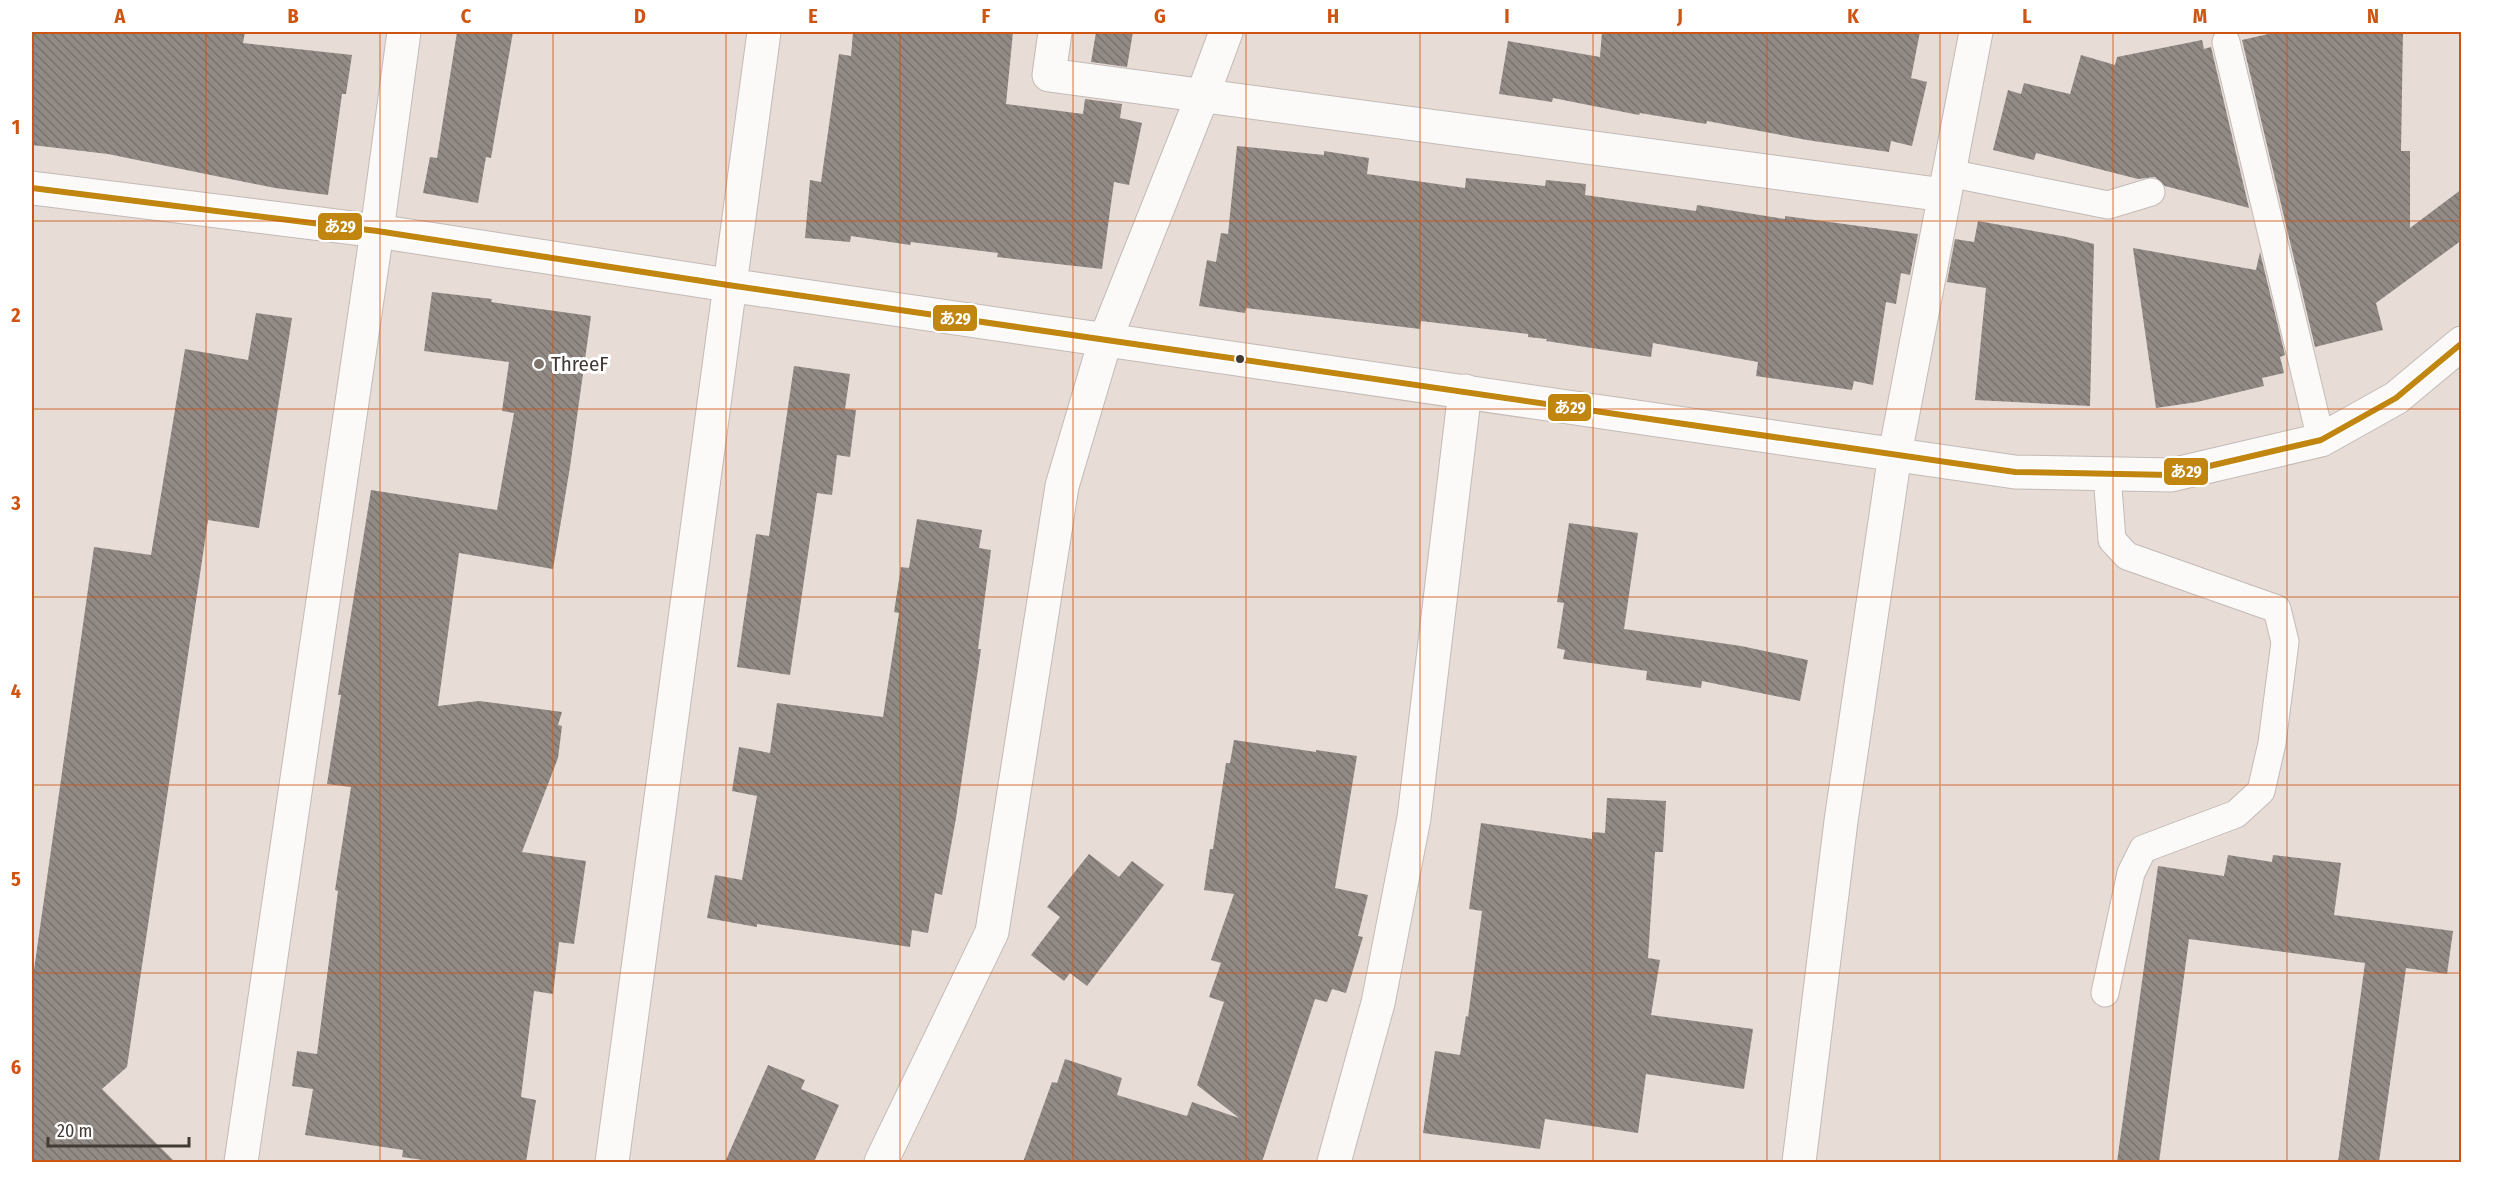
<svg xmlns="http://www.w3.org/2000/svg" width="2493" height="1194" viewBox="0 0 2493 1194" font-family="'Fira Sans Condensed','Noto Sans JP',sans-serif">
  <defs>
    <pattern id="building-back-hatch" width="6" height="6" patternUnits="userSpaceOnUse" patternTransform="scale(1.5)"><rect width="6" height="6" fill="#928a85"/><path d="M-1 5l2 2M0 0l6 6M5-1l2 2" fill="none" stroke="#79726e"/></pattern>
  </defs>
  <rect width="100%" height="100%" fill="#e7dcd6"/>
  <path fill="url(#building-back-hatch)" d="M32,32H245L243,43L352,55L346,94H342L328,195L275,188L108,154L32,145Z
    M457,32H513L491,158L486,157L478,203L423,193L430,157L437,158Z
    M853,32H1013L1006,104L1083,114L1085,99L1122,104L1120,118L1142,123L1129,185L1114,182L1102,269L997,257L998,253L911,242L910,245L851,236L850,242L805,238L810,180L821,182L839,54L851,56Z
    M1096,32H1133L1127,67L1091,62Z
    M1602,32H1920L1911,78L1927,82L1912,146L1891,141L1889,152L1807,140L1707,121L1706,124L1640,113L1639,115L1553,98L1552,102L1499,94L1508,41L1600,57Z
    M2277,32H2403L2401,151H2410V228L2462,189V240L2376,303L2383,330L2315,347L2242,40Z
    M2202,40L2204,49L2211,47L2249,208L2165,186L2155,177L2138,179L2036,153L2034,160L1993,150L2008,90L2021,94L2024,83L2070,94L2081,55L2115,65L2117,57Z
    M1237,146L1324,155V151L1369,158L1367,174L1465,188L1466,178L1545,186L1546,180L1586,184L1585,195L1696,211L1697,205L1785,219V216L1918,234L1910,275L1901,273L1896,304L1886,302L1873,385L1854,381L1852,390L1756,376L1758,362L1653,343L1651,357L1546,341L1547,339L1528,337V334L1421,321L1420,329L1246,308L1245,313L1199,306L1207,260L1216,262L1221,233L1228,234Z
    M1978,221L2067,237L2094,244L2090,406L1975,400L1986,288L1947,282L1955,239L1974,242Z
    M2133,248L2256,270L2260,252L2285,355L2280,357L2284,373L2262,378L2264,386L2197,402L2156,408Z
    M432,292L492,299L491,302L591,316L570,467L553,569L459,553L438,706L479,701L562,712L558,725L562,726L558,758L522,852L586,861L574,944L559,942L553,994L534,991L521,1097L536,1100L526,1162H437L402,1157L403,1150L305,1135L313,1089L292,1086L297,1051L317,1054L338,891L335,890L351,787L327,784L341,695H338L371,490L497,510L514,413L502,411L509,362L424,351Z
    M256,313L292,318L259,528L208,520L127,1067L102,1089L175,1162H32V984L94,547L151,555L185,349L248,360Z
    M794,366L850,374L845,409L856,410L850,457L837,455L832,495L817,493L790,675L737,667L756,534L769,536Z
    M917,519L982,530L979,548L991,550L978,649H981L956,818L942,895L935,893L928,933L912,930L910,947L757,924V927L707,918L715,875L742,880L757,796L732,791L739,747L770,753L777,703L883,717L899,613L894,612L901,567L909,568Z
    M1569,523L1638,533L1624,629L1741,646L1808,660L1800,701L1702,681L1701,688L1646,680L1647,671L1563,659L1565,650L1557,648L1564,603L1557,602Z
    M1234,740L1316,752V750L1357,756L1335,888L1368,895L1358,936L1363,937L1346,993L1332,989L1327,1002L1315,999L1262,1162H1023L1052,1082L1057,1083L1065,1059L1122,1078L1117,1095L1187,1116L1192,1102L1239,1118L1197,1085L1224,1002L1209,997L1221,963L1211,960L1234,894L1204,890L1210,849H1213L1226,763H1230Z
    M1607,798L1666,801L1663,852H1655L1648,958L1660,960L1651,1015L1753,1029L1744,1089L1646,1074L1638,1133L1545,1119L1540,1149L1423,1133L1435,1051L1460,1055L1466,1016L1468,1017L1482,911L1469,909L1481,823L1592,839V832L1605,833Z
    M1089,854L1119,877L1132,861L1164,885L1087,986L1070,973L1064,981L1031,955L1060,917L1047,907Z
    M2228,855L2272,862L2273,855L2341,863L2334,915L2453,931L2447,974L2406,968L2379,1162H2338L2365,963L2189,939L2159,1162H2117L2158,866L2224,876Z
    M768,1065L805,1080L801,1089L839,1105L814,1162H725Z"/>
  <g fill="none" stroke-linecap="round" stroke-linejoin="round">
    <g stroke="#c3bab6" stroke-width="29">
      <path id="lane" d="M2226,42L2321,440
        M1949,173L2108,205L2151,192
        M2105,993L2131,873L2143,849L2236,814L2261,791L2272,743L2285,642L2277,609L2127,556L2112,540L2107,474"/>
    </g>
    <g stroke="#c3bab6" stroke-width="35">
      <path id="street" d="M1055,32L1049,75L1944,195
        M1895,454L1976,32
        M241,1162L377,231L404,32
        M881,1162L992,932L1062,486L1106,338L1202,97L1226,32
        M1334,1162L1378,1003L1414,818L1465,391"/>
    </g>
    <g stroke="#c3bab6" stroke-width="35">
      <path id="secondary" d="M32,188L377,231L728,285L2015,472L2171,475L2321,440L2396,398L2462,343
        M612,1162L764,32
        M1799,1162L1841,821L1895,454"/>
    </g>
    <use href="#lane" stroke="#fbfaf9" stroke-width="27"/>
    <use href="#street" stroke="#fbfaf9" stroke-width="33"/>
    <use href="#secondary" stroke="#fbfaf9" stroke-width="33"/>
    <g stroke="#fff" stroke-width="10">
      <path id="bus-1" d="M32,188L377,231L728,285L2015,472L2171,475L2321,440L2396,398L2462,343"/>
    </g>
    <use href="#bus-1" stroke="#c18610" stroke-width="6"/>
  </g>
  <path fill="none" stroke="#cf5412" stroke-width="1.5" stroke-opacity="0.55" d="M206,32V1162M380,32V1162M553,32V1162M726,32V1162M900,32V1162M1073,32V1162M1246,32V1162M1420,32V1162M1593,32V1162M1767,32V1162M1940,32V1162M2113,32V1162M2287,32V1162M32,221H2462M32,409H2462M32,597H2462M32,785H2462M32,973H2462"/>
  <circle fill="#423a35" stroke="#fff" stroke-width="2" cx="1240" cy="359" r="5"/>
  <circle fill="#7c736d" stroke="#fff" stroke-width="2" cx="539" cy="364" r="6"/>
  <g text-anchor="middle" stroke-width="6" stroke-linejoin="round" paint-order="stroke">
    <g font-size="21" fill="#423a35" stroke="#fff" text-anchor="start">
      <text x="551" y="371">ThreeF</text>
    </g>
  </g>
  <g stroke="#fff" stroke-width="2">
    <rect x="317" y="212" width="46" height="29" rx="6" fill="#c18610"/>
    <rect x="932" y="304" width="46" height="28" rx="6" fill="#c18610"/>
    <rect x="1547" y="393" width="45" height="29" rx="6" fill="#c18610"/>
    <rect x="2163" y="457" width="46" height="29" rx="6" fill="#c18610"/>
  </g>
  <g font-size="16" text-anchor="middle" font-weight="bold" fill="#fff">
    <text x="340" y="232">あ29</text>
    <text x="955" y="324">あ29</text>
    <text x="1570" y="413">あ29</text>
    <text x="2186" y="477">あ29</text>
  </g>
  <rect width="2493" height="1194" fill="none" stroke="#ffffff" stroke-width="66"/>
  <path d="M48 1137v9h141v-9" fill="none" stroke="#423a35" stroke-width="3"/>
  <text x="57" y="1137" font-size="18" fill="#423a35" stroke="#ffffff" stroke-width="4.5" paint-order="stroke">20 m</text>
  <rect x="33" y="33" width="2427" height="1128" fill="none" stroke="#cf5412" stroke-width="2"/>
  <g font-size="20" text-anchor="middle" font-weight="bold" fill="#cf5412">
    <text x="120" y="23">A</text>
    <text x="293" y="23">B</text>
    <text x="466" y="23">C</text>
    <text x="640" y="23">D</text>
    <text x="813" y="23">E</text>
    <text x="986" y="23">F</text>
    <text x="1160" y="23">G</text>
    <text x="1333" y="23">H</text>
    <text x="1507" y="23">I</text>
    <text x="1680" y="23">J</text>
    <text x="1853" y="23">K</text>
    <text x="2027" y="23">L</text>
    <text x="2200" y="23">M</text>
    <text x="2373" y="23">N</text>
    <text x="16" y="134">1</text>
    <text x="16" y="322">2</text>
    <text x="16" y="510">3</text>
    <text x="16" y="698">4</text>
    <text x="16" y="886">5</text>
    <text x="16" y="1074">6</text>
  </g>
</svg>
